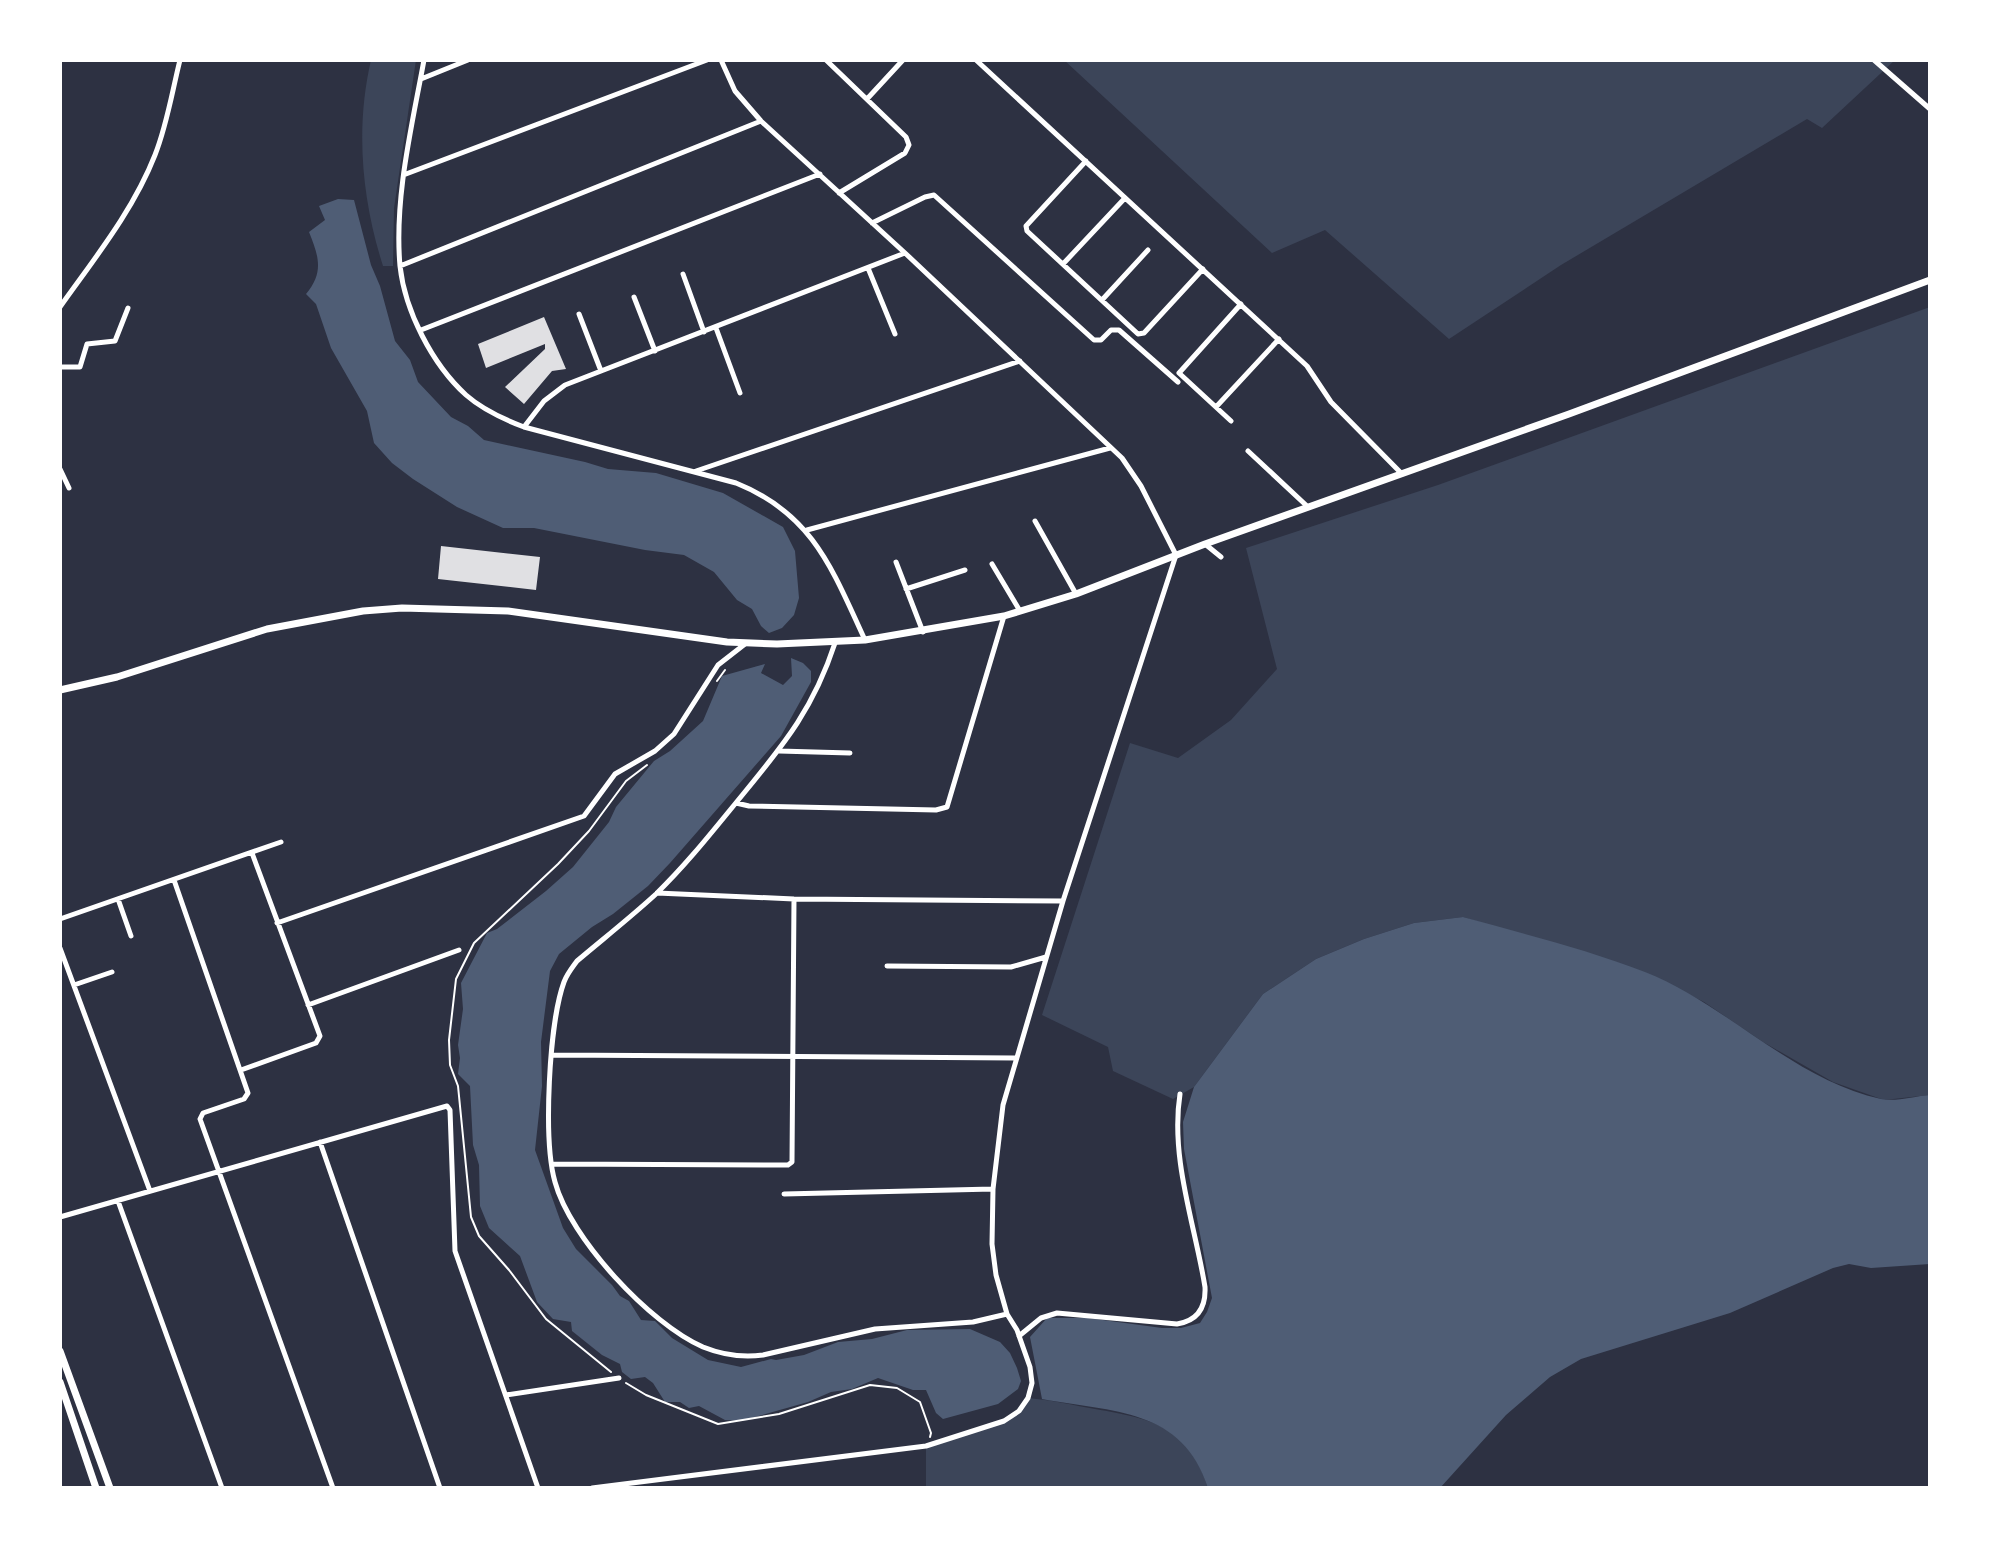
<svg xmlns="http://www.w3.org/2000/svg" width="1990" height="1548" viewBox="0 0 1990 1548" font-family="Lora,serif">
  <rect width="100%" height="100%" fill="#2d3142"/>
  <path fill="#3c4559" d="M371,60H416L394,208L393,266H383C362,200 355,129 371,60Z
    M1064,60H1895L1822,128L1807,119L1561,265L1449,339L1325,230L1272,253Z
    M1930,307V1095L1884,1100L1833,1082L1763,1042L1704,1002L1646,973L1463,917L1414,923L1364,939L1316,959L1263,994L1194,1087L1173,1099L1113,1071L1108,1047L1042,1015L1130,743L1178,758L1231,720L1277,669L1246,548L1438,485Z
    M1028,1398C1051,1400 1073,1405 1095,1409C1152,1419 1189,1426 1208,1488H926V1446C961,1435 1006,1429 1028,1398Z"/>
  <path fill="#4f5d75" d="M338,199L354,200L371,265L380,286L395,341L410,360L418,382L451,417L468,426L484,440L585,462L608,469L656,473L723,493L783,527L795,551L799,598L794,615L782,628L769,633L761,626L752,609L737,600L714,572L684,555L645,550L534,528H503L457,507L413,479L392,463L374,443L367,411L331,348L316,304L306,294C324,272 319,257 309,232L325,220L319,206Z
    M791,658L803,663L811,671V682L781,736L670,863L648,886L613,914L592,927L559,954L550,971L541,1042L542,1086L535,1150L563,1228L576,1249L612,1285L620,1296L629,1301L641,1320L655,1321L672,1338L708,1360L741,1367L771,1359L776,1360L804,1355L838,1342L872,1339L907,1330L970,1329L1000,1342L1010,1353L1017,1368L1021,1381L1018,1389L998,1404L943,1419L936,1413L926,1390H913L878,1378L852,1389L831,1392L808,1402L741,1421L725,1420L699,1406L689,1408L680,1402H665L653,1383L645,1377L631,1379L622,1372L620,1364L602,1355L572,1331L571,1322L553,1319L537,1302L520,1256L489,1228L480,1206L479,1165L473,1145L470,1086L458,1074L460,1058L458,1045L463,1009L461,983L487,933L497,929L546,891L573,867L609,822L616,807L654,761L670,751L703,721L722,676L765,664L761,673L783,685L792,676Z
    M1463,917C1524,934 1586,949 1645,972C1728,1005 1792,1079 1881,1099C1896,1102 1915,1096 1930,1095V1264L1871,1268L1849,1264L1833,1268L1730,1313L1581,1359L1550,1377L1506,1415L1440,1488H1208C1183,1408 1112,1412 1042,1399L1030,1337L1047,1318H1088L1162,1328H1181L1200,1323L1207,1312L1212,1298L1184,1149L1183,1122L1194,1087L1263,994L1316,959L1364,939L1414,923Z"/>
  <path fill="#e0e0e3" d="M544,317L566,369L552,371L524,404L505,387L545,349V344L486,368L478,344Z
    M441,546L540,557L536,590L438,579Z"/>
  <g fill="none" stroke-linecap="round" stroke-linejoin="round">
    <path stroke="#fff" stroke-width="2" d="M717,681L725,670
      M611,1372L546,1319L509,1270L479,1236L471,1217L458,1086L450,1065L449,1040L456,979L474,943L558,864L589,831L626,781L647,765
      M626,1383L646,1395L718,1424L779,1414L870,1385L897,1388L920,1402L931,1433L930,1437"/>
    <path stroke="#fff" stroke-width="5" d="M424,60C412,126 394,198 400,266C405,311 432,364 466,395C483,410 503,419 524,427L736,483C813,514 832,569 865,640
      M826,60L906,137L909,145L905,153L839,193
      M976,60L1307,366L1331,402L1402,474
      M1874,60L1930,109
      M421,79L468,60
      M867,99L903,60
      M1086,161L1026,226L1027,231L1138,334L1144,333L1203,269
      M406,174L707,60
      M872,223L925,197L934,195L1094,340H1101L1111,330H1119L1178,382
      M1063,264L1125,198
      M400,266L761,121
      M868,268L895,334
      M683,274L704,332
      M634,297L655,351
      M1102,300L1148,250
      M60,307C94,259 133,211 155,155C167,125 172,92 180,60
      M579,314L601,371
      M716,328L740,393
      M421,330L820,174
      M60,367H80L87,344L115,341L128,308
      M1216,407L1279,339
      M1231,421L1179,373L1241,304
      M524,427L544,401L565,385L905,253
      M1248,451L1308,507
      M60,469L69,488
      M696,471L1020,361
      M1035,521L1076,594
      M807,530L1110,448
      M1205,544L1221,557
      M896,562L923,632
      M992,564L1020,611
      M906,589L965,570
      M835,643C814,707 786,742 744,793C716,827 688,863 656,894C631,917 603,939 577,961C572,968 567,974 564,982C549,1023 543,1140 555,1182C570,1238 650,1324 703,1347C723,1355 742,1358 763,1355L875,1329L973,1322L1007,1314
      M779,751L850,753
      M736,803L749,806L936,810L947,807L1004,616
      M174,880L248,1093L244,1099L203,1113L200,1119L333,1488
      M657,893L794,899L1063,901
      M118,899L131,936
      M60,919L281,842
      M277,923L584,816L615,774L655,751L674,734L718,665L745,644
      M60,948L150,1191
      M887,966L1011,967L1046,957
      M74,985L112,972
      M308,1005L459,950
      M552,1055L1015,1058
      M241,1070L316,1043L320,1036L252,853
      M320,1142L440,1488
      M552,1164L788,1165L792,1162L794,899
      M784,1194L993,1189
      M118,1201L222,1488
      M60,1217L447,1106L450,1110L455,1251L538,1488
      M1019,1336L1041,1318L1057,1313L1177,1324C1197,1321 1206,1308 1205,1287C1195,1225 1170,1158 1180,1094
      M506,1395L619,1378
      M592,1488L926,1446L1004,1421L1019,1411L1028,1398L1032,1383L1030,1367L1017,1330L1007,1314L996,1275L992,1244L993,1189L1003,1105L1063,901L1176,555L1141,486L1122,458L905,253L761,121L735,91L721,60"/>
    <path stroke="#fff" stroke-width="7" d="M60,690L117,677L267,629L363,611L402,608L508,611L727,642L777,644L865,640L1004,616L1076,594L1205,544L1569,414L1930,280"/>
    <path stroke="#fff" stroke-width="7" d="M60,1351L110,1488
      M60,1382L96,1488"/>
  </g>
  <rect width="1990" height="1548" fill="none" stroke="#ffffff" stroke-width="124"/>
</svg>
